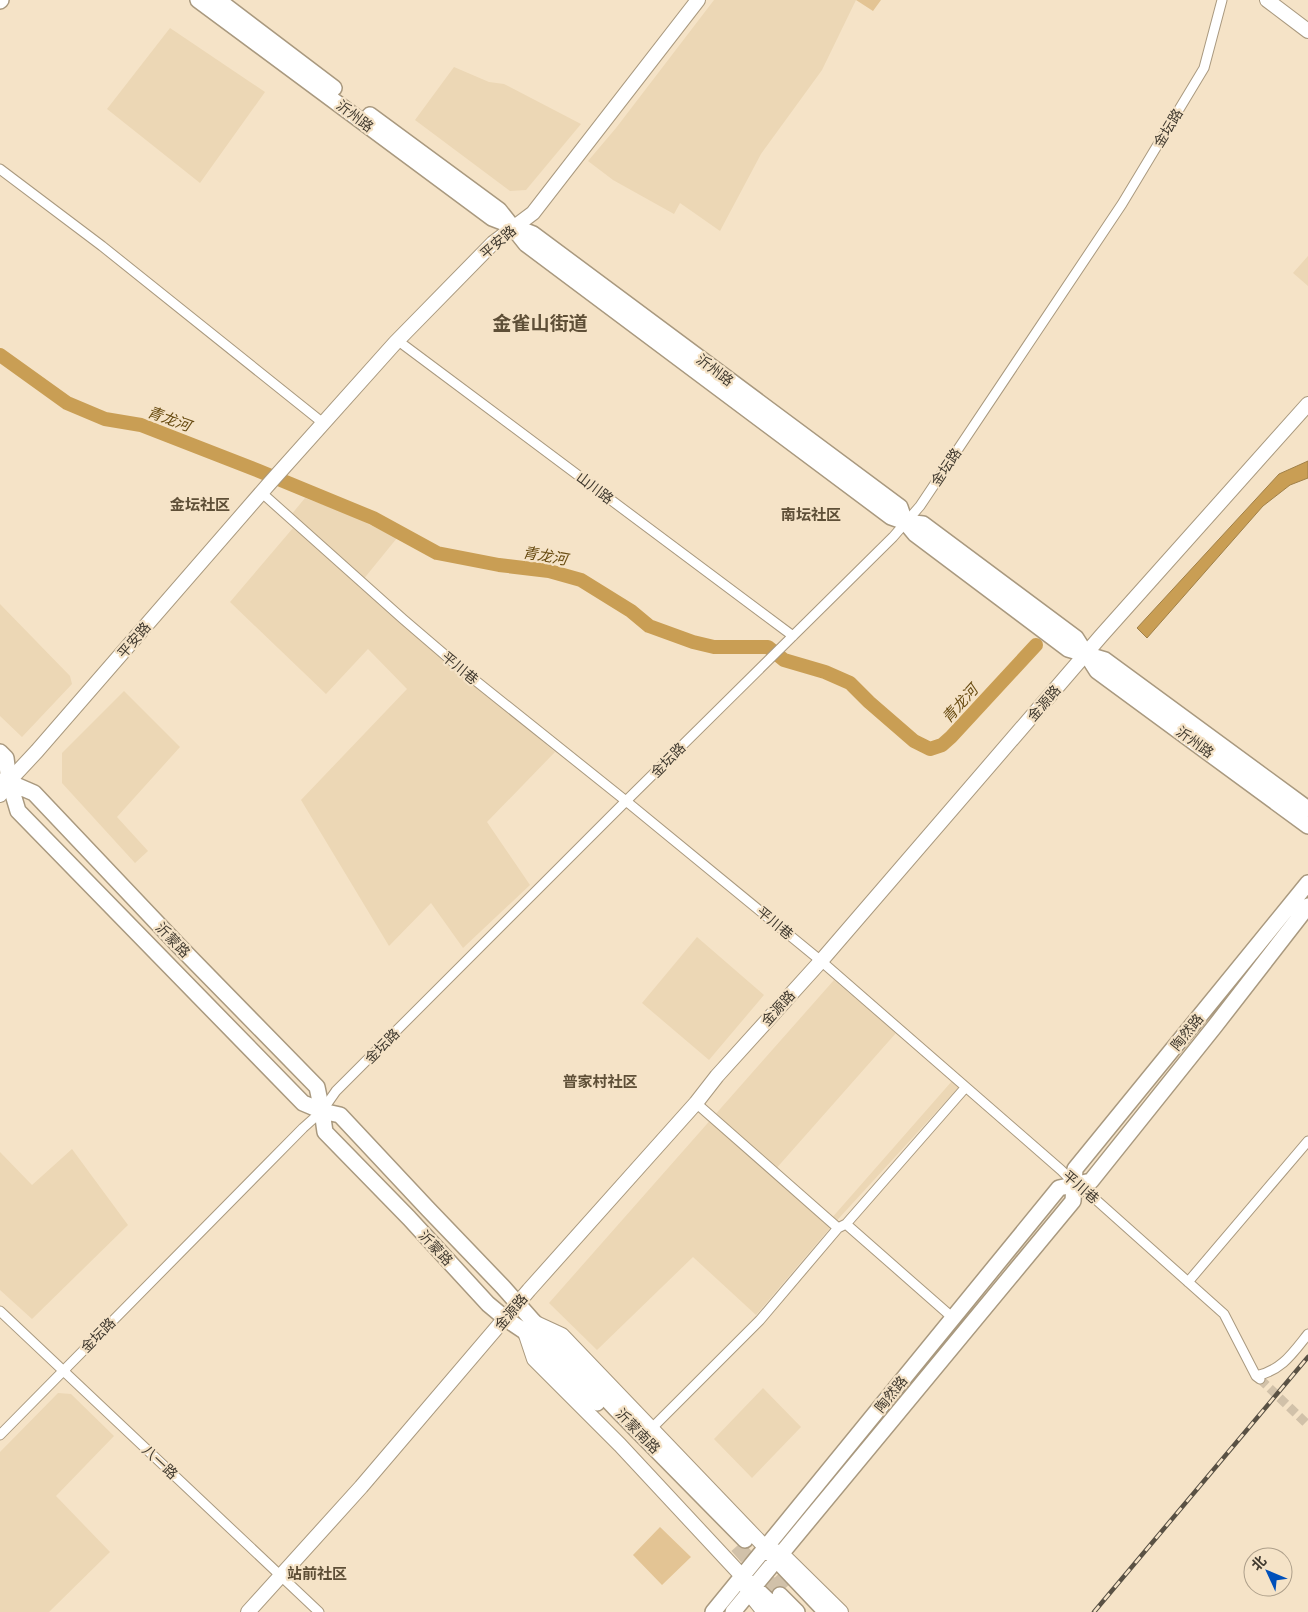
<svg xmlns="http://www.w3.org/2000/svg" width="1308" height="1612" viewBox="0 0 1308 1612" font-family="'PT Sans Narrow','Noto Sans SC',sans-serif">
  <rect width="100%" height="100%" fill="#f5e3c7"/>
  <path fill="#ecd7b5" d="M714,0H856L822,70L761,154L720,231L680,203L674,214L613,180L588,161L616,128Z
    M170,28L265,92L200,183L107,109Z
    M454,67L489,82L504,84L581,124L526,190L510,191L415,120Z
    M1308,256V286L1293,273Z
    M305,498L346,513L397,538L358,586L555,752L487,822L530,885L463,948L431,903L389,946L301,800L407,689L368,649L326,694L230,602L293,528L349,576L355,569L291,515Z
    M0,604L70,676L72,684L22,737L0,716Z
    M124,691L180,747L117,817L148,851L135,863L62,783V753Z
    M697,937L764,995L709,1060L642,1003Z
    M834,980L896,1033L774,1171L830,1220L952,1081L959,1087L830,1228L756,1315L693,1257L597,1350L549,1303Z
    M72,1149L128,1225L32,1319L0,1290V1152L32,1185Z
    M763,1388L801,1427L752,1478L714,1439Z
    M58,1393L71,1394L114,1436L56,1496L110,1552L49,1612H0V1452Z"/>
  <path fill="#e3c494" d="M856,0H881L873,11Z
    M660,1527L691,1557L662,1585L633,1555Z"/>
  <path fill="#c99e54" stroke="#a08049" d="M1308,461V478L1290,485L1263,506L1147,638L1137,628L1279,474Z"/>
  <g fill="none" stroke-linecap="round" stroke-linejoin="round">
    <path stroke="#c99e54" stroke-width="14" d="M0,355L67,403L105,419L141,425L259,471L373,518L437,553L499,565L549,571L581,580L631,611L649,626L693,642L714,647H768L784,660L825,672L850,683L869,702L914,741L930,749L942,745L951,737L1036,645"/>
    <path stroke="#d1c1a9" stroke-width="9" stroke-dasharray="9 4.5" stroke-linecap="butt" d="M1260,1379L1308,1425"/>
    <path stroke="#d1c1a9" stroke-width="15" stroke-dasharray="15 8" stroke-linecap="butt" d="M737,1546L780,1595
      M762,1558L789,1586"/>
    <g stroke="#a9997f" stroke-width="11">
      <path id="street" d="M0,169L102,246L323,423
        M397,340L793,636
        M262,493L403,619L466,673L626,801L821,961L1061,1170L1075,1184L1094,1198L1224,1314L1256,1376L1260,1379
        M696,1103L838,1228
        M846,1224L953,1318
        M1188,1282L1308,1141
        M0,1311L319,1612
        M1256,1376C1282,1370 1292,1354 1308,1334
        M651,1429L760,1320L838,1228L846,1224L965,1088
        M0,1435L303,1128L322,1111L336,1091L626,801L893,537L920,506L1122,204L1204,68L1222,0"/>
    </g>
    <g stroke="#a9997f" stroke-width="16">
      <path id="secondary" d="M1267,0L1308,31
        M0,795L9,781L37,751L268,485L395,343L493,243L533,213L698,0
        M536,1323L562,1335L765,1547L781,1553L841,1612
        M525,1332L534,1359L620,1445L742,1576L748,1592L764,1612
        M248,1612L361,1487L529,1290L696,1103L717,1076L821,961L1101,636L1308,404"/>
    </g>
    <g stroke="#a9997f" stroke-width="18">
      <path id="primary" d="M198,0L492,218L533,234L900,507L905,522L915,534L1068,649L1105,660L1308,809
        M218,0L334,88
        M0,1L1,0
        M370,115L499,210L526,244L891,517L905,522L923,524L1076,638L1097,671L1308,826
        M0,752L6,758L9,781L18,811L303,1103L322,1111L340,1115L428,1209L503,1287L533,1321L616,1409L745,1540
        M4,780L34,793L179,946L317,1087L322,1111L325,1132L409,1218L488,1304L506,1319L524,1331L597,1403
        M770,1553L826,1612
        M747,1580L780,1612
        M780,1595L797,1612
        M713,1612L1059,1188L1091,1181L1215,1026L1308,906
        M733,1612L1073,1201L1075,1169L1308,883"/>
    </g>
    <use href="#street" stroke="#fff" stroke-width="9"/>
    <use href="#secondary" stroke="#fff" stroke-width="14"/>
    <use href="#primary" stroke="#fff" stroke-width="15"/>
    <g stroke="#595144" stroke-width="4.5">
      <path id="rail" d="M1094,1612L1308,1357"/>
    </g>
    <use href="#rail" stroke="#f5e3c7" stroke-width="2.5" stroke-dasharray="8" stroke-linecap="butt"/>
  </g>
  <g text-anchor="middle" stroke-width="4.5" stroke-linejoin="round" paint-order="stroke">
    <g font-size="14" fill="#413a2f" stroke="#f5e3c7">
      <text transform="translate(355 116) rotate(37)" y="5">沂州路</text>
      <text transform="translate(1168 128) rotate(-59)" y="5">金坛路</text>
      <text transform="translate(498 242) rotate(-41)" y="5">平安路</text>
      <text transform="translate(715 370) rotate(37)" y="5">沂州路</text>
      <text transform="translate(946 467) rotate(-56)" y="5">金坛路</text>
      <text transform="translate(595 488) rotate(37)" y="5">山川路</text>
      <text transform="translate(134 640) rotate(-49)" y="5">平安路</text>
      <text transform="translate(460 668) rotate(40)" y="5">平川巷</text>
      <text transform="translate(1044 703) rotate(-49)" y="5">金源路</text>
      <text transform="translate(1195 742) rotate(36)" y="5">沂州路</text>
      <text transform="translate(668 760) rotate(-45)" y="5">金坛路</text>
      <text transform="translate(775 923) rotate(40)" y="5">平川巷</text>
      <text transform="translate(173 940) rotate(46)" y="5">沂蒙路</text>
      <text transform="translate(778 1008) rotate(-48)" y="5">金源路</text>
      <text transform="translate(1187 1032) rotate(-51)" y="5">陶然路</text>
      <text transform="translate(382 1046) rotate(-45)" y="5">金坛路</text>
      <text transform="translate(1081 1187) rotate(41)" y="5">平川巷</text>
      <text transform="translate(436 1248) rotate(47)" y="5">沂蒙路</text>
      <text transform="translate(511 1312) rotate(-50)" y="5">金源路</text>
      <text transform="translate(98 1335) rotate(-45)" y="5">金坛路</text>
      <text transform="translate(891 1394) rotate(-51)" y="5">陶然路</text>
      <text transform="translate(638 1431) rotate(46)" y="5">沂蒙南路</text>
      <text transform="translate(160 1462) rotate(43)" y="5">八一路</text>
    </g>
    <g font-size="15" font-style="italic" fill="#694c12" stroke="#f5e3c7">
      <text transform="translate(169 419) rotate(20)" y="5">青龙河</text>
      <text transform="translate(545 556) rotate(10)" y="5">青龙河</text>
      <text transform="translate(960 704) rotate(-48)" y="5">青龙河</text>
    </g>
    <g font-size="15" font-weight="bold" fill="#5e4f37" stroke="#f5e3c7">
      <text x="200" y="510">金坛社区</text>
      <text x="811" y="520">南坛社区</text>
      <text x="600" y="1087">普家村社区</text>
      <text x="317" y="1579">站前社区</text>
    </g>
    <g font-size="19" font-weight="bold" fill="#5e4f37" stroke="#f5e3c7">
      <text x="540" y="330">金雀山街道</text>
    </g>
  </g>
  <g transform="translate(1268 1572) rotate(314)"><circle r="24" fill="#f5e3c7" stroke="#ad9f8a"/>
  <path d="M0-4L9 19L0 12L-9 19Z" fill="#0050ba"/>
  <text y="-8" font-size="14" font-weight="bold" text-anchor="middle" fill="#413a2f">北</text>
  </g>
</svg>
